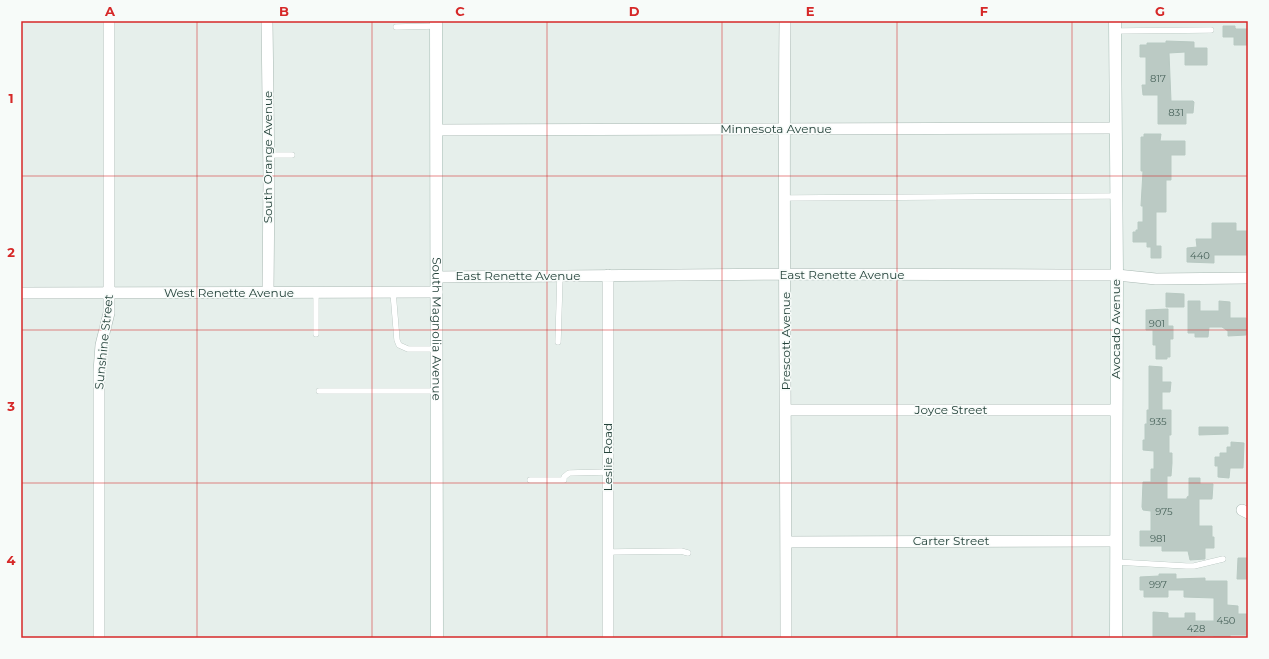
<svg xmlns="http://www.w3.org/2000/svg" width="1269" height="659" viewBox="0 0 1269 659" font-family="Montserrat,sans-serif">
  <rect width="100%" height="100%" fill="#e6efeb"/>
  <path fill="#bbcac4" stroke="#b8c9c2" d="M1223,26H1235V28L1236,29H1248V45H1234V37H1223Z
    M1166,41L1194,42V48H1207V65H1185V52L1169,53L1171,101H1193L1194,102L1193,113H1186V124H1158V95H1143L1142,85H1146V57H1140V45H1147V43H1166Z
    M1144,134H1161L1160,141H1185V155H1171V180H1166V212H1156V246H1161V258H1151V247H1147V242H1133V232H1136V230H1138V222H1143V206H1141L1143,171H1141V137H1144Z
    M1212,223H1236V231H1247L1248,255H1214V263L1187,262V248L1197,247L1196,239H1212Z
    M1166,293L1184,294V307H1166Z
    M1188,301H1200V311H1219V301L1230,302V318H1246V335L1228,336V331L1222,327H1209L1208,337H1195V333H1188Z
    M1168,309V326H1173V339H1170V357H1167V359H1156V345H1153V330H1146V310Z
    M1149,366L1162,367V382H1171L1170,392H1162V410H1171V435H1169V453H1172V463L1171,476H1167V499H1187V497L1189,496V478H1200V484H1213L1212,499H1199V526H1212V537H1214V548H1205V559L1190,560L1188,551H1162V546H1140V531H1151V511L1143,510L1142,507L1143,482H1151V469H1154V451L1143,450V440H1145V424H1147V410H1149Z
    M1199,427H1228V434L1199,435Z
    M1231,442L1244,443L1243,468H1230L1229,478L1218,477V466H1215V457H1220V453H1227V447H1231Z
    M1238,558H1248V579H1237Z
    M1159,574H1176V579L1205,578V581H1227V605L1238,606V614H1248V635H1230V638H1214V636H1196V638H1153V612L1168,613V618H1185V613H1195V621H1214V598L1184,597V590H1168V597H1144V590H1140V577L1159,576Z"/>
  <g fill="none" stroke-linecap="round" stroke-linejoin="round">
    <g stroke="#a8b8b2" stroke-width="6">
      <path id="lane" d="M396,27L436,26
        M1115,31L1211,30
        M268,155H292
        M785,198L1116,196
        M393,292L397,340L399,345L408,349H437
        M316,334V293
        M558,342L560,276
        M319,391H437
        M530,480H564V477L569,473L608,472
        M608,552L681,551L688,553
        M1116,562L1186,566H1194L1223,559"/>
    </g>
    <g stroke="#a8b8b2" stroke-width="12">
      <path id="street" d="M267,21L269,179L268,293
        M785,21C783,227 786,432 786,638
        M437,130L1115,128
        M608,275V638
        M437,277L785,274L1060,275H1117L1156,279L1248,278
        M21,293L437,292
        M786,410H1116
        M1242,510L1248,513
        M786,542L1116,541
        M99,638V371L101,345L109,313V21"/>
    </g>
    <g stroke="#a4bbb3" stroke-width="13">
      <g id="secondary">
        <path id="s1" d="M436,21L437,638"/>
        <path d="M1115,21L1117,275L1116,638"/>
      </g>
    </g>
    <use href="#lane" stroke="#fff" stroke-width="5.5"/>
    <use href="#street" stroke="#fff" stroke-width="11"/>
    <use href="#secondary" stroke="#fff" stroke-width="12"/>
  </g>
  <path fill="none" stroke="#d62828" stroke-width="1" stroke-opacity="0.55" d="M197,21V638M372,21V638M547,21V638M722,21V638M897,21V638M1072,21V638M21,176H1248M21,330H1248M21,483H1248"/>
  <g text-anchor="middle" stroke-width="3" stroke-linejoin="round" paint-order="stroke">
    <g font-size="10" fill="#4a645c">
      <text x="1158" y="82">817</text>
      <text x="1176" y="116">831</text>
      <text x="1200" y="259">440</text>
      <text x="1157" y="327">901</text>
      <text x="1158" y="425">935</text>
      <text x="1164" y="515">975</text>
      <text x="1158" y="542">981</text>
      <text x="1158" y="588">997</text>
      <text x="1226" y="624">450</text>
      <text x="1196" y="632">428</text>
    </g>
    <g font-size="12" fill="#24423a" stroke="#f7fbf9">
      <text x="776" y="133">Minnesota Avenue</text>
      <text transform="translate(268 157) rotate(-90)" y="4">South Orange Avenue</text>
      <text x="842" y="279">East Renette Avenue</text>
      <text x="518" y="280">East Renette Avenue</text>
      <text x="229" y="297">West Renette Avenue</text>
      <text dy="4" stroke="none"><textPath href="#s1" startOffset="308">South Magnolia Avenue</textPath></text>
      <text transform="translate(1116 329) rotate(-90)" y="4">Avocado Avenue</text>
      <text transform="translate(786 341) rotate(-90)" y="4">Prescott Avenue</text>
      <text transform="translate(104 342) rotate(-84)" y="4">Sunshine Street</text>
      <text x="951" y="414">Joyce Street</text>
      <text transform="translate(608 457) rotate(-90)" y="4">Leslie Road</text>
      <text x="951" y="545">Carter Street</text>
    </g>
  </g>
  <rect width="1269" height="659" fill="none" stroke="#f7fbf9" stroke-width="44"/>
  <rect x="22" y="22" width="1225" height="615" fill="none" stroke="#d62828" stroke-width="1.5"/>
  <g font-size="13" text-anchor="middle" font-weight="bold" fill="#d62828">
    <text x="110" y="16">A</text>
    <text x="284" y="16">B</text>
    <text x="460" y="16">C</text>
    <text x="634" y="16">D</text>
    <text x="810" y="16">E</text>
    <text x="984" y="16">F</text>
    <text x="1160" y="16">G</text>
    <text x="11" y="103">1</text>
    <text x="11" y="257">2</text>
    <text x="11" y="411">3</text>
    <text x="11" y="565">4</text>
  </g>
</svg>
